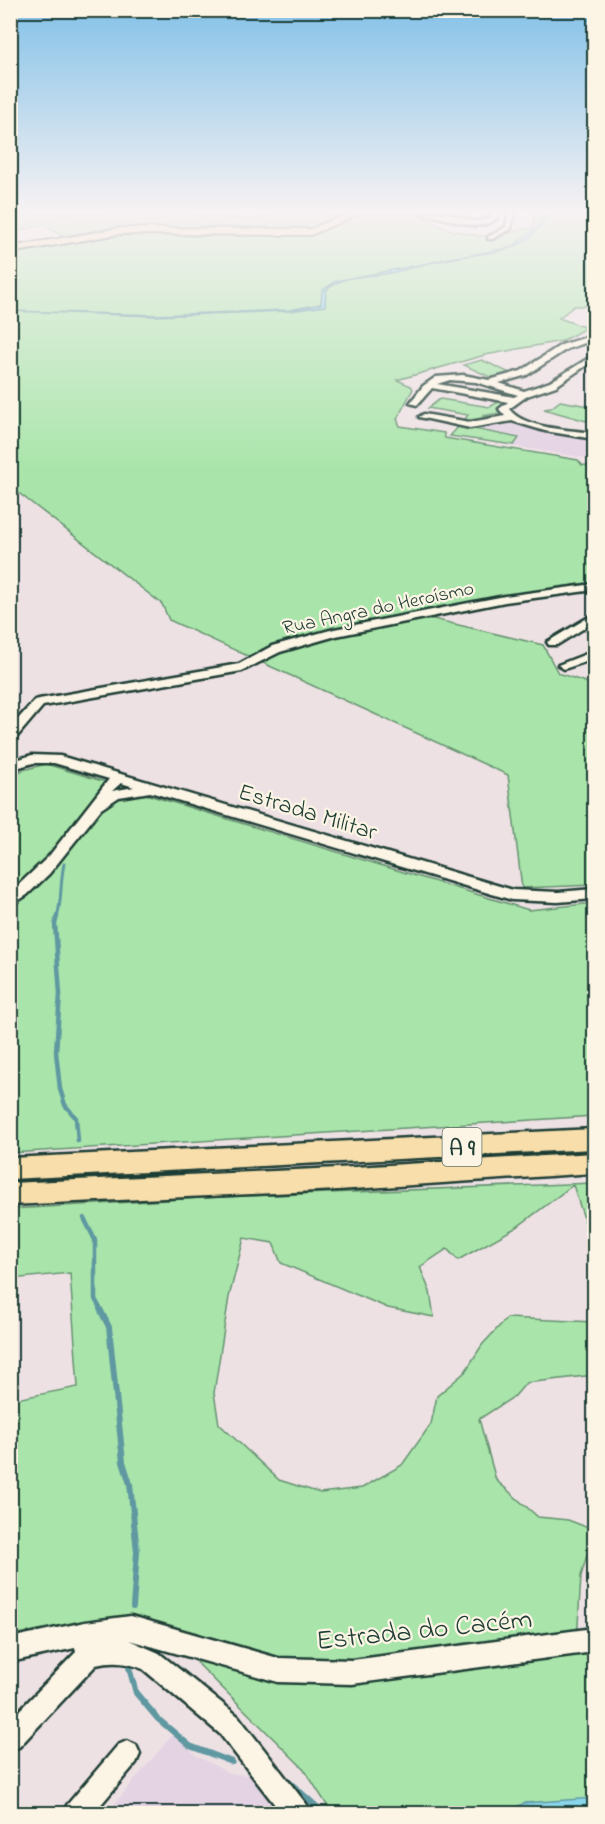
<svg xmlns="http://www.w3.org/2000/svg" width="605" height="1824" viewBox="0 0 605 1824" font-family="'Indie Flower',sans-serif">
  <rect width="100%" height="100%" fill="#eee1e4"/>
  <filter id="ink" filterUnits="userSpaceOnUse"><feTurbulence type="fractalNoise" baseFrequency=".0167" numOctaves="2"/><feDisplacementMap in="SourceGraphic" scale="12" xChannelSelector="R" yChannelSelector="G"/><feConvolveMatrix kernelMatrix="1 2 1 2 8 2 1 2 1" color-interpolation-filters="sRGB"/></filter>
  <g filter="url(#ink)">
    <path fill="#e4d3e3" d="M507,422L531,429L594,440V463L589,464L586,458L450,436L459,426L477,429Z
      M173,1734L197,1756L229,1773L245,1775L252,1772L286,1814H106Z"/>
    <path fill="#a9e5aa" stroke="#64916f" stroke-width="1.5" d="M10,213H196L203,216L252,220L279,213H417L446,229L479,236H498L533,227L535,213H594V303L587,306H574L559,318L586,328L562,341L485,355L397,380L411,386L413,389L397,419L400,426L444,433L445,438L578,460L582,465L594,466V582L502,596L432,612L433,619L543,645L558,673L594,685V885L522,888L508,775L169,620L162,604L11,487V250L67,238L43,225L11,232Z
      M482,360L510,373L492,378L464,365Z
      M440,399L490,407L501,400L507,401L500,408V413L482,416H503L501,418C487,416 474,425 460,419H465L468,415L428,408Z
      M560,401L594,407V414L586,421L544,409L551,408Z
      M459,426L519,438L514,445L450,436Z
      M46,764L529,910L594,903V1116L11,1153L10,776L23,770Z
      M594,1183V1240H591L573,1185L517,1227L458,1260L447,1249L420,1267L430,1292L434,1317L388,1308L281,1263L273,1243L244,1238L229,1297L214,1393L219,1424L279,1480L320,1493L362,1488L402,1465L431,1424L437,1396L465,1372L482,1345L507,1318L594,1322V1375L526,1383L515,1396L479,1419L496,1480L538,1517L568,1520L594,1530L581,1576L577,1641L594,1640V1813H332L304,1769L174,1640L152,1633L11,1650V1400L78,1387L70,1273L11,1279V1209L219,1197Z"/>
    <path fill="#89d5e9" stroke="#5f98a1" stroke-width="1.5" d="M547,213H550C541,226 531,239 517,245C497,255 470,254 449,258C429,262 410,269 391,273C370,277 341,274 326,291L325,306L290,311L155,316L11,311L156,315L289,310L321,304L322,291L336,281L512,247L537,227Z
      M594,1798V1807L506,1813L524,1803Z"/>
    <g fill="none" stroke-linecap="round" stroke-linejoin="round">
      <path stroke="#5f98a1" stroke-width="3" d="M57,918C62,900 60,882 64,864"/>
      <path stroke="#5f98a1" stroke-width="4.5" d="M57,916L55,924L60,994L56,1052L60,1089L65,1105L76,1118L78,1141
        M84,1218L95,1240V1299L101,1310"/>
      <path stroke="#5f98a1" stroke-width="6" d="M100,1309L109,1327L123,1462L130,1484L137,1552L133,1607
        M128,1664L136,1693L158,1719L190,1746L232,1762
        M288,1781L325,1814"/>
      <g stroke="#1f3d34" stroke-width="5">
        <path id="minor" d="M421,213C429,213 437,212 445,213C462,216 473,227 491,217V213H497V218L490,223L475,226Z
          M508,213H514L511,229L492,239H488V237L506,227Z
          M594,335V340L567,349L527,375L499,383L524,391L550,382L594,355V360L556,386L527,396L509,409C524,429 571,430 594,433V439L545,431L512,421L470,428L419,417L424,414L470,422L505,416L499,409L508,402L432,388L417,405L410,403L423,386L436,377L463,375L489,380L521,371L561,345ZM450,380L476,382L518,395L514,397L437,384Z
          M594,584V590L505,602L336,636L280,652L242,671L43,706L15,739L10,740V728L35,700L39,699L239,664L272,646L334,629L505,596Z
          M594,614V622L557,645H549L547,642Z
          M594,651V659L564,669L558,665Z
          M32,755L60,756L513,890L558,892L594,889V899L558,902L512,900L150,792L119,797L101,809L49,874L27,895L10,906V893L49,856L109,779L54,763H33L10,770V762ZM121,783L134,787L112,791Z
          M131,1616L278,1658L352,1660L594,1628V1652L352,1684L278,1682L129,1640L159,1653L238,1716L307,1805L311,1814H282L220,1734L143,1669C127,1662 113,1661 96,1665L19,1747L10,1750V1720L76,1652L75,1648L10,1662V1638L85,1622Z
          M127,1741L136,1745L140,1754L136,1763L93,1814H63L67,1805L118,1745Z"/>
      </g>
      <g stroke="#1f3d34" stroke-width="4">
        <path id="major" d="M348,213H361L311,235L120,234L10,253V247L120,228L310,229Z"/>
      </g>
      <g stroke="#1f3d34" stroke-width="5">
        <path id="highway" d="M594,1129V1149L10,1179V1158Z
          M594,1153V1173L338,1190L10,1205V1183L338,1168Z"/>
      </g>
      <use href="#minor" fill="#fcf5e5" fill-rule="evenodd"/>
      <use href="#major" fill="#f8deab" fill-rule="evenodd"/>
      <use href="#highway" fill="#f8deab" fill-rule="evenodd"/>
    </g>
  </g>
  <linearGradient id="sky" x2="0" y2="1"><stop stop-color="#82c1e8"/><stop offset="0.45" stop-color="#f7f2f3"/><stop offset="1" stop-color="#f7f2f3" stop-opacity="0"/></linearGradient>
  <rect width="605" height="469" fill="url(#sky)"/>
  <g text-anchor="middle" stroke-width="4.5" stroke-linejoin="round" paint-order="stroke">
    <g font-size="20" fill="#1f3d34" stroke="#fcf5e5">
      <text transform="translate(378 607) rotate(-12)" y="7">Rua Angra do Heroísmo</text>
    </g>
    <rect fill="#fcf5e5" stroke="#617469" stroke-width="1.5" x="442.5" y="1128" width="39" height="38" rx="4.5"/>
    <g font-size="22" font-weight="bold" fill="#1f3d34">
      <text x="462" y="1155">A 9</text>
    </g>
    <g font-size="24" fill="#1f3d34" stroke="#fcf5e5">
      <text transform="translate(308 811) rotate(17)" y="8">Estrada Militar</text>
    </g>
    <g font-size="28" fill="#1f3d34" stroke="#fcf5e5">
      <text transform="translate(424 1628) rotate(-6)" y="10">Estrada do Cacém</text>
    </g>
  </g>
  <rect width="605" height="1824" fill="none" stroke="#fcf5e5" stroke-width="36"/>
  <rect x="18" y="18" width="569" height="1788" fill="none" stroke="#1f3d34" stroke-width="2" filter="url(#ink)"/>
</svg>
